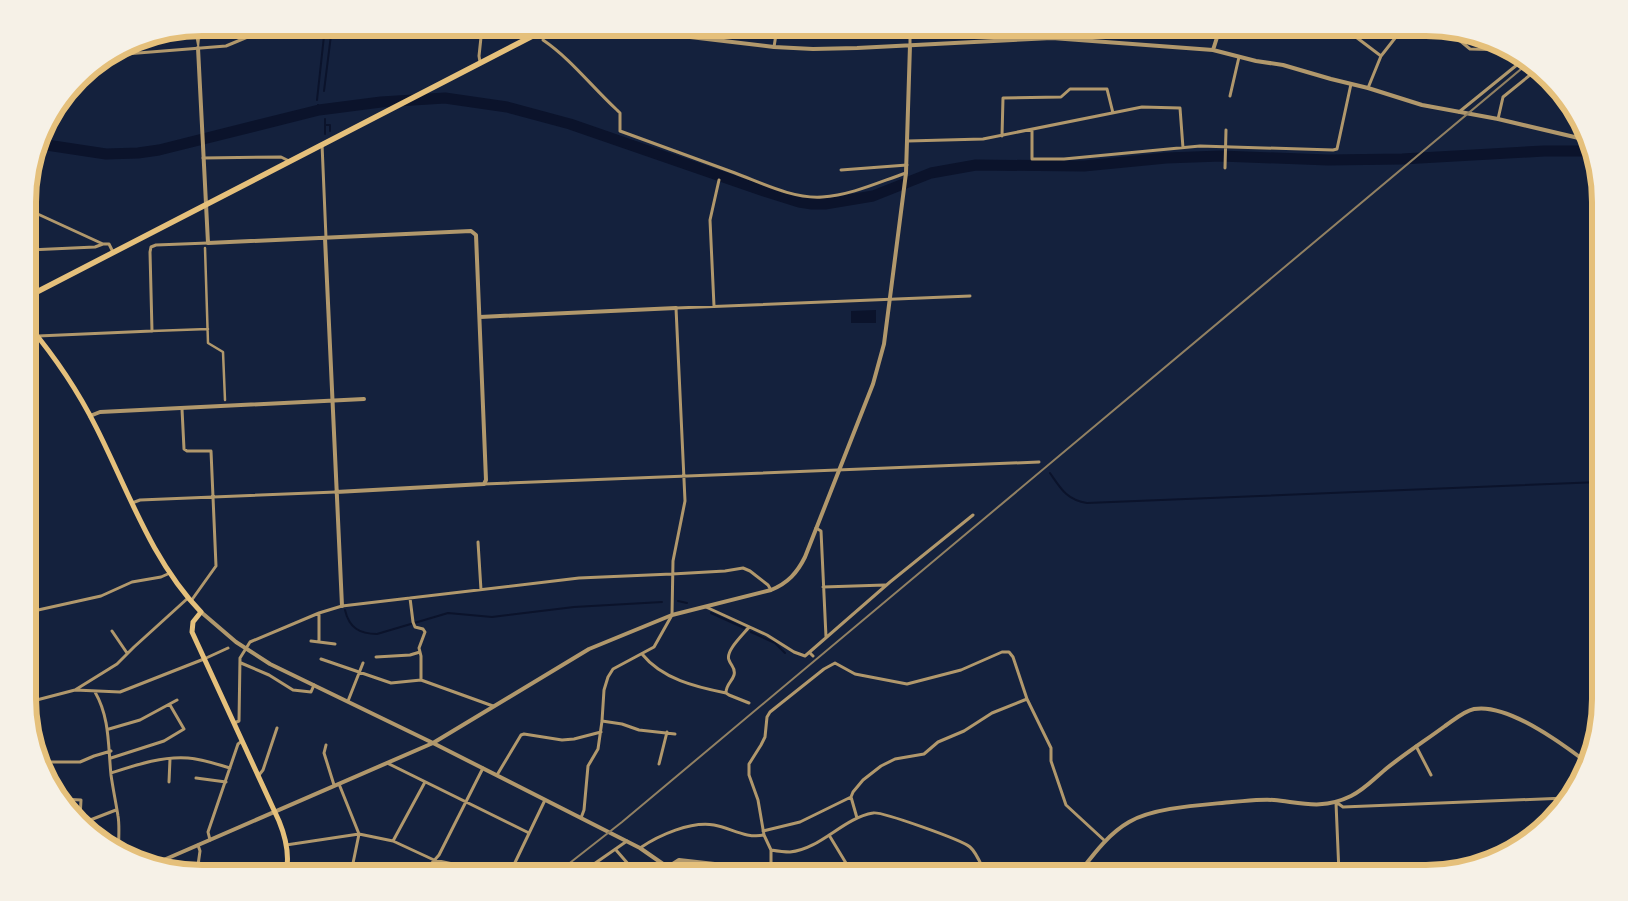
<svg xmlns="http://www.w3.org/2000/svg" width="1628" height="901" viewBox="0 0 1628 901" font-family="'Space Grotesk',sans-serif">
  <rect width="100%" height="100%" fill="#14213d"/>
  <path fill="#0b132b" d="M876,310V323H851V311Z"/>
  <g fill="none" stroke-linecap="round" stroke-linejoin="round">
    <path stroke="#0b132b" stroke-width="2" d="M324,91L331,35
      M317,100L324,36
      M318,105L319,110
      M325,119V134
      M325,125H330V131
      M1050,473C1061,489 1067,500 1087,503L1600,482
      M678,601L687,603
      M345,610C349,628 360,634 377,634L448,613L492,617L574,607L662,602
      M711,613L744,628
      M751,632L775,643L785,653"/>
    <path stroke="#0b132b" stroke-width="11" d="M40,144L106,154L138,153L159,150L319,110L381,102L445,98L507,107L570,124L764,191L799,202L812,204H825L873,196L931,173L976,165L1084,166L1166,158L1221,156L1328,160L1402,159L1544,151H1587"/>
    <path stroke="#b1986c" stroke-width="2" d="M195,29L198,45
      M198,48L200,28"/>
    <path stroke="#b1986c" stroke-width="2.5" d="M205,248L208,343L223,352L225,400
      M152,331L208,329"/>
    <path stroke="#b1986c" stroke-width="3" d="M522,28L527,30
      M1344,28L1381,56
      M1453,35L1470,49L1510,50L1521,61
      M543,40C571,59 592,87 617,110L620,113V131C658,145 697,159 735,173C762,183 793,199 822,197C852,195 879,182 906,173
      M910,45V28
      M774,47L777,28
      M113,55L226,46L250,36L278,29L301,28L336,34H364L410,28
      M480,62L479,56L482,28
      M1368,88L1381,56L1403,28
      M1230,96L1239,57
      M1459,112L1523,60
      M1498,119L1503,97L1535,71
      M1032,130V159H1064L1200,146L1333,150L1337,149L1351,84
      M1002,136L1003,98L1061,97L1070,89H1107L1113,113
      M908,141L983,139L1142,107L1180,108L1183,148
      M322,144L326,238
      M203,158L281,157L289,161
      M1225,168L1226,130
      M841,170L907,165
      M29,210L103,244H109L113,252
      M29,250L95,247L103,244
      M714,306L710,220L719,180
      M38,336L152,331L150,252L151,247L156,245L208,243
      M182,409L184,449L187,451H211L216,566L191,601
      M484,484L1039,462
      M132,503L140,500L336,492
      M816,528L821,531L826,637
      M478,542L481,590
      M823,587L885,585
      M410,598L413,622L415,627L423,629L425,632L419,648L421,656V680
      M706,607L767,635L794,652L805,656L890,582L973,515
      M29,612L101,596L132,582L161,577L170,573
      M319,613V642L335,644
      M749,627C743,635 725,651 729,660C731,666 736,668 734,675C732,682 726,684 726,693L729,695L749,703
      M112,631L127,653
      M311,641L319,642
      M810,653L813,656
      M642,654C662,679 696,687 726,693
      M376,657L410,655L420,652
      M321,659L391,683L421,680L493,706
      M241,663L269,675L293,690L311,692L314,685
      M75,690L117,664L134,647L188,598
      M95,692C110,718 108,746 111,775C113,789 116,803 118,816C120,827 118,840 119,851
      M348,701L363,663
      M29,702L75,690L120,692L204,659L228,648
      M602,721L622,724L639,730L675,734
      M234,723L239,721L240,658L250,642L319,613L342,606L579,578L672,574L725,571L743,568L750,571L768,585L771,590
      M109,729L140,720L177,700
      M326,745L324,753L334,785
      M1416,746L1431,775
      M111,758L164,741L184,729L170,705
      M44,762H80L94,756L111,751
      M387,763L529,833
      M659,764L667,732
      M111,773C136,765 162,756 188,758C202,759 216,764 230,768
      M259,775L263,770L277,728
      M497,775L521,735L524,734L562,740L574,739L601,732
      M196,778L226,782
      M169,782L170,759
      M339,784L359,834L351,873
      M61,799L81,800L80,818
      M1336,802L1343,807L1566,798
      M1336,803L1339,873
      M581,818L584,810L588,766L598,749L602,721L604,690L608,677L613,669L654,647L672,615L673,561L685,501L676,308L970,296
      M857,818L851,797L853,792L863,780L881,766L895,759L924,754L938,742L964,731L992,713L1027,699L1051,748V761L1066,805L1105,841
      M85,822L116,810
      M763,831L800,822L851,797
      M829,835L852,873
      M210,840L208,832L238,744L242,741
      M393,841L425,782
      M286,845L359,834L393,841L434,860L496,873
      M640,848C659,835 691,821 714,825C731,828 746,839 764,835
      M616,850L636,873
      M771,850L764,835L758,800L749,775V764L761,745L765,737L767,717L770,712L824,669L835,663L855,674L907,684L961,670L1002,652H1009L1013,657L1027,699
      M198,866L234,873
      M197,872L200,851L198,845
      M423,873L439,855L483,768
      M510,873L545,800
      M581,873L627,841
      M767,873L771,865V850C777,851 784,852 790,852C821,849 843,818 873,813C881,811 962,840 970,847C977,853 981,865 985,873
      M890,873L898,866H913L929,873"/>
    <path stroke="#b1986c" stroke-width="4" d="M645,28L690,37L774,47L813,49L857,48L1052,38L1213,50L1256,61L1283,65L1331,79L1368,88L1422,105L1498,119L1583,139
      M198,48L208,243L471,231L476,235L486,480L484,484L336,492
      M1213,50L1220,28
      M325,238L342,606
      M480,317L676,308
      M90,416L100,412L364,399
      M201,612L236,642L270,664L433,743L640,848L676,873
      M159,862L433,743L589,649L672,615L771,590C788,583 797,573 805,557L873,384L884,344L906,173L910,45
      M668,867L679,860L769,870L782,873
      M1079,873C1093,855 1108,834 1129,822C1154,807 1203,805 1232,802C1246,801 1260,799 1274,800C1303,803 1322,810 1351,796C1364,790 1376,777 1387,768C1406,753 1426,740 1445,726C1454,720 1464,711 1474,709C1507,703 1560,742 1585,761"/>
    <path stroke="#e5c07b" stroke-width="5" d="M29,326C55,357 78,391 96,427C128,490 151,560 201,612L193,622L192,632L279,821C286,838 290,855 286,873"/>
    <path stroke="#e5c07b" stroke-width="5.5" d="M29,296L548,28"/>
    <path stroke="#918062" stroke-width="2" d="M557,873L622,822L1527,64"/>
  </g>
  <path d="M0 0H1628V901H0ZM202 36H1426A166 166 0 0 1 1592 202V699A166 166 0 0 1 1426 865H202A166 166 0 0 1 36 699V202A166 166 0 0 1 202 36Z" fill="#f6f1e7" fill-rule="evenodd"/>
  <path fill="none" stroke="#e5c07b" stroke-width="6" d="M202 36H1426A166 166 0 0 1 1592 202V699A166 166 0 0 1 1426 865H202A166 166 0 0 1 36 699V202A166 166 0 0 1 202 36Z"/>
</svg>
